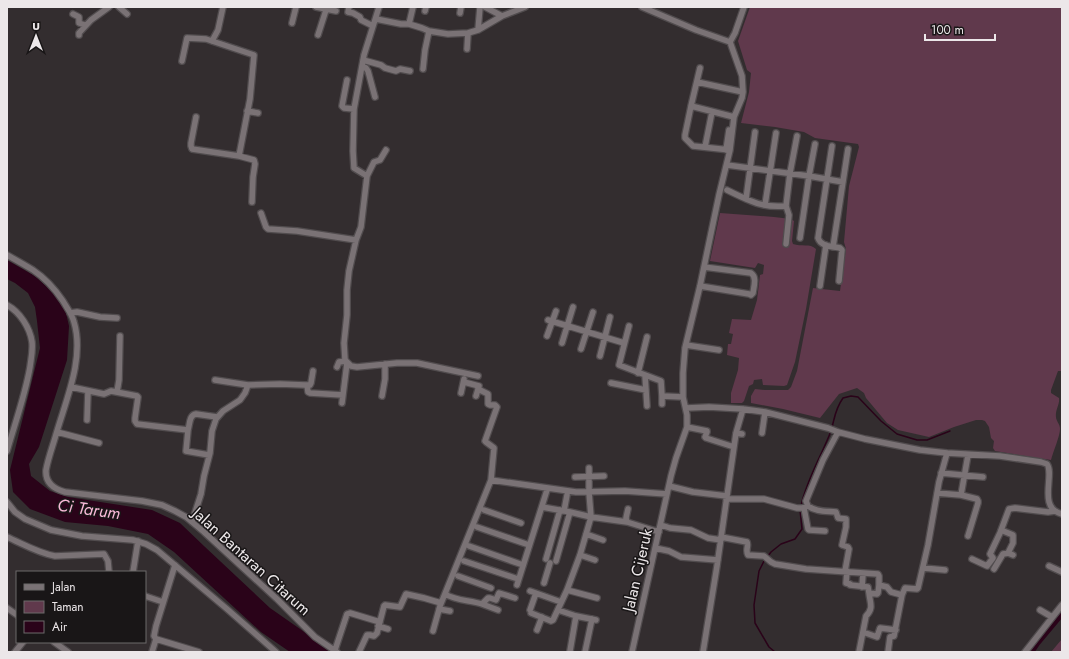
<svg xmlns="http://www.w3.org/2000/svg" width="1069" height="659" viewBox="0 0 1069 659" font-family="Jost,sans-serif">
  <rect width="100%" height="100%" fill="#332d2f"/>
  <path fill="#60394c" d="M750,7H1062V371H1058L1051,390V393L1059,398C1060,404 1055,410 1056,417C1056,421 1060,424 1060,429C1060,436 1053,452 1051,460L995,451L993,448L994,441L991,438L989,427L985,421L982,420H976L954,427L929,437L898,430L887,423L866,398L864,393L857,388L839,394L820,418L783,409L751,403V396L755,389L765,390H788L791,387L797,371L813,288L840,291L846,249L844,242L849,186L859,147L858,144L815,138L804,132L775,127L741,123L749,92L751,73L747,70L738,41Z
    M720,213L774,217L791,219L794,221L792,241L793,244C801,247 810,243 816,249L806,309L795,362L787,385L784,386L763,385L762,379L754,380L753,384L749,386L744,401L742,403H731V393L738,370L739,358L727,355L728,344H731L733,334L729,333L732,319L751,320L757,300L760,275L763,274L764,265L758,263L755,268L710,261Z
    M1062,639V652H1051Z"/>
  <path fill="#2a0319" d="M7,260L35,276L59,298L66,313L69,326L67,360L39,447L29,464L31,476L50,491L68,497L152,510L180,523L204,546L270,608L333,652H290L261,632L174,552L148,534L108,526L65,522L30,509L13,492L10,470L40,348L37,321L35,307L28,293L15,283L7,279Z"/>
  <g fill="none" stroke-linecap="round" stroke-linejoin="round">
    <path stroke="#2a0319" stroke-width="1.5" d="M801,506C806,482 819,460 829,436C835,422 833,412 843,398L851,396L858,397L881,421L897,434L917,440H927L950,431
      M768,556L771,552L781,544L795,539L802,529L800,510
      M765,559L759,571L754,605L755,623L769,647L775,652"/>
    <path stroke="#2a0319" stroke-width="8" d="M1030,652L1036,643L1062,612"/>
    <g stroke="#514c4e" stroke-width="8">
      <path id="minor" d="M119,7L127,14
        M316,7L336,11
        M349,7L348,12L353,13L360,17L361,20L373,26
        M485,7L502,16L525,7
        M425,11L426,7
        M460,13L461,7
        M73,14L79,17V23L85,25
        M376,19L401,24H409L422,28L429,31L448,34L468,33L478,30L502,16
        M292,23L296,7
        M409,24L413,7
        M478,30L480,7
        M79,35V33L91,20L109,7
        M318,35L326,10
        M212,41L218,30L223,7
        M730,42L735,33L744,7
        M467,49L468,33
        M363,60L381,65L385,68L396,71L400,69L410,71
        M182,61L187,38L206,39L254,55L250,99L239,156
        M362,66L366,68L368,71L375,97
        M423,69L425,50L429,31
        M347,80L342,106L344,108L354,109
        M697,82L743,92
        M691,106L700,68
        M247,111L258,113
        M196,117L191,143V146L192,149L239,156L254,160L255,164L253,177L252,202
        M832,146L818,238C821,247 832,246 840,248L842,250L839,281
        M705,147L712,112
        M386,150L380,160L374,162L367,176L361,227L356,240L349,271L347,290V315L344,343L345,360L351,366L357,367L397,363H417L478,376
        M726,150L729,130
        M730,150L693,146L685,138V135L691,106L734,117
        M727,165L809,176L843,182
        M367,176L354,168L353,151L354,109L364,55L379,7
        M727,190C735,194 743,198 751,201C762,206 774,207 786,206
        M746,199L755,132
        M765,205L776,133
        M261,213L266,227L268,229L297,231L356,240
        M800,238L809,176L815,144
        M786,244L789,215L786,206L790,173L797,136
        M833,247L848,149
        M7,255C16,260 25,265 33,270C45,278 55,289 63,301C67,308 72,314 74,322C85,359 65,402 55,438C52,448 48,459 46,470C45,483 54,489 65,492L142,501L162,505L175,511L186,517L204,532L277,599L315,637L337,652
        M700,286L749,294L751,295L753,293C754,286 757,277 751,273L704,267
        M820,286L826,245
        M7,305C20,312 30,328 32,342C33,351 31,359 30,367C25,396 15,423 7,451
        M70,313L77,312L100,317L117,318
        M548,320L624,343
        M629,326L619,365L661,381L662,396L683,397
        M547,336L556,311
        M562,343L573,307
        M686,345L719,350
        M581,349L593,312
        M600,356L610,317
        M337,367L339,362L346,361
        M638,373L647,337
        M645,375L647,406
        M215,380L248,385
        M464,382L479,386L476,396
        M611,383L646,390
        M307,385H310L311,383L313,371
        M71,387L104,394L111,391L137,396L138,397L135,418V421L137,424L188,430L186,451L209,455
        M117,392L119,380L120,336
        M461,393L464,379
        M382,396L385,379V364
        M662,396V404
        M342,403L347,363
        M686,408L709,407L743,409L765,412L828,428L838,432L865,439L920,450L947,453L1000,456L1041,462L1047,464C1055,475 1037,508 1062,514
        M87,420L88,391
        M687,427L707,431V432L705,437L706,438L734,447
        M188,430C190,424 189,415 196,414L217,417
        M57,432L99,443
        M838,432L823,460L806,501L808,506C816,512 826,511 836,512L838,518L846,519V527L842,545L848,547L849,549L845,571
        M736,433L742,434
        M762,433L765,412
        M941,473L983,477
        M575,477L604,476
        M491,480L576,492L625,491L667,494
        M669,486L693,492L727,496
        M937,493L961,495L968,455
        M961,495L977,499L978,501V503L968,536
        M726,499H764L797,508H802L808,506
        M7,502L15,512L25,519L51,530L82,536L133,540L146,544L157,550L227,609L276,652
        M542,507L570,512L591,517L627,522L659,532
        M804,508L808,529L809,530L825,531
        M484,510L521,523
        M564,511L567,495
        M192,522L201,494L204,476L210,453L212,431L216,419L223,411L240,400L245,393L248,385L280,384L305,385H307L308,392L310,393L343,395
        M627,522L626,518L628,509
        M661,525L670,528L691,530L708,538L721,540
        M477,527L529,545
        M1001,530L1013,535V543L1008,553
        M586,534L603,540
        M7,537C23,544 38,553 55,556L104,554L108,561L109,572
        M721,537L747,542C749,546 745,550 748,555L764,556L771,562L775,564L806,569L878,574L879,576V585L887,587L891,592L902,595L905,588L917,589L918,588L928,545L939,482L947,453
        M469,546L523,565
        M655,548L669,551L681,557L718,560
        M580,555L595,560
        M546,559L560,510
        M972,559L987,566L993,558L990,554L1000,533L1009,509L1015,508L1048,512L1055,511
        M464,561L518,579
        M556,561L570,512
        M1049,566L1062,572
        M923,568L945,570
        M994,569L1003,554L1008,553L1013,555
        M847,571L846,583L850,584V585L868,587L869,593L877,594L878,593L879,585
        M133,572L138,541
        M458,576L491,588
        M544,583L550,563
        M517,585L547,490
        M862,587L863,574
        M567,590L597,598
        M530,591L561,602
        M445,594C456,601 470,600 482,604L488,598H490L496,600L499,593L515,598
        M145,596L163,602
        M482,604L498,610
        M7,608L17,615
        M439,609L450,611
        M530,610L536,593
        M558,610L576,616L596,620
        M1040,610L1052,617
        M531,613L551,621L553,620L567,590L580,555L591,517L589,492V468
        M378,626L388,629
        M537,630L542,617
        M433,631L440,606L491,480L494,448L486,442L485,441L497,407L495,405H490L488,404V394L478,389
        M863,632L877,637L880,628L896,630
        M156,639L199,652
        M54,642L68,652
        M335,650L347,614L350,613L380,622
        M570,651L576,616
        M15,652L23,642
        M152,652L156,639L154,636L156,626L175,565
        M359,652L367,635H370L374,636L377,633L384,606L385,605L400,607L406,594L424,598L441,603
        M585,652L592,619
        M632,652L671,476L676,458L687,427V415L683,397V373L685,348L700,286L719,195L730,150L734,117L742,98L743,92L742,76L730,42L696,30L642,7
        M703,652L717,566L736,433L743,409
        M859,652L866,616C874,608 870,603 869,593
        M888,652L890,637L894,636L902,595
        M1025,652L1062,605"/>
    </g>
    <use href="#minor" stroke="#7a7275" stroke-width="5.5"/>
  </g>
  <g text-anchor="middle" stroke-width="3" stroke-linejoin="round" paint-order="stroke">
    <g font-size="16" fill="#ece7e9" stroke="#191617">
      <text transform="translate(252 561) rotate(42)" y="6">Jalan Bantaran Citarum</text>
      <text transform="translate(637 570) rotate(-77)" y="6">Jalan Cijeruk</text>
    </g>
    <g font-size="17" font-style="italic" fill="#f7b8d6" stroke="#191617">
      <text transform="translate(89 509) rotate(8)" y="6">Ci Tarum</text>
    </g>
  </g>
  <rect width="1069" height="659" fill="none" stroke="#ece7e9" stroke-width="16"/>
  <rect x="16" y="571" width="130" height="72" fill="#191617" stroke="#6d6a6b"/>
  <rect x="24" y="584" width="20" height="6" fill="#7a7275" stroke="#6d6a6b"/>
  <text x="52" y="591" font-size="12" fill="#ece7e9">Jalan</text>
  <rect x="24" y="601" width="20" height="12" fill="#60394c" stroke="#6d6a6b"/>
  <text x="52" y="611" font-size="12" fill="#ece7e9">Taman</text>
  <rect x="24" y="621" width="20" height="12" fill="#2a0319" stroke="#6d6a6b"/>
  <text x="52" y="631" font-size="12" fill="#ece7e9">Air</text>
  <g transform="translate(36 36)" stroke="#191617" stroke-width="3" paint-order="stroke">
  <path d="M0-3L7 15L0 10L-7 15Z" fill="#ece7e9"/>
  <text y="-6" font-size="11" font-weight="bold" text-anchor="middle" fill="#ece7e9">U</text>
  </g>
  <path d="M925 34v6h70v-6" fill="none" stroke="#ece7e9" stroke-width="2"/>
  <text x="931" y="34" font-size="12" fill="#ece7e9" stroke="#191617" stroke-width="3" paint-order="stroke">100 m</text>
</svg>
